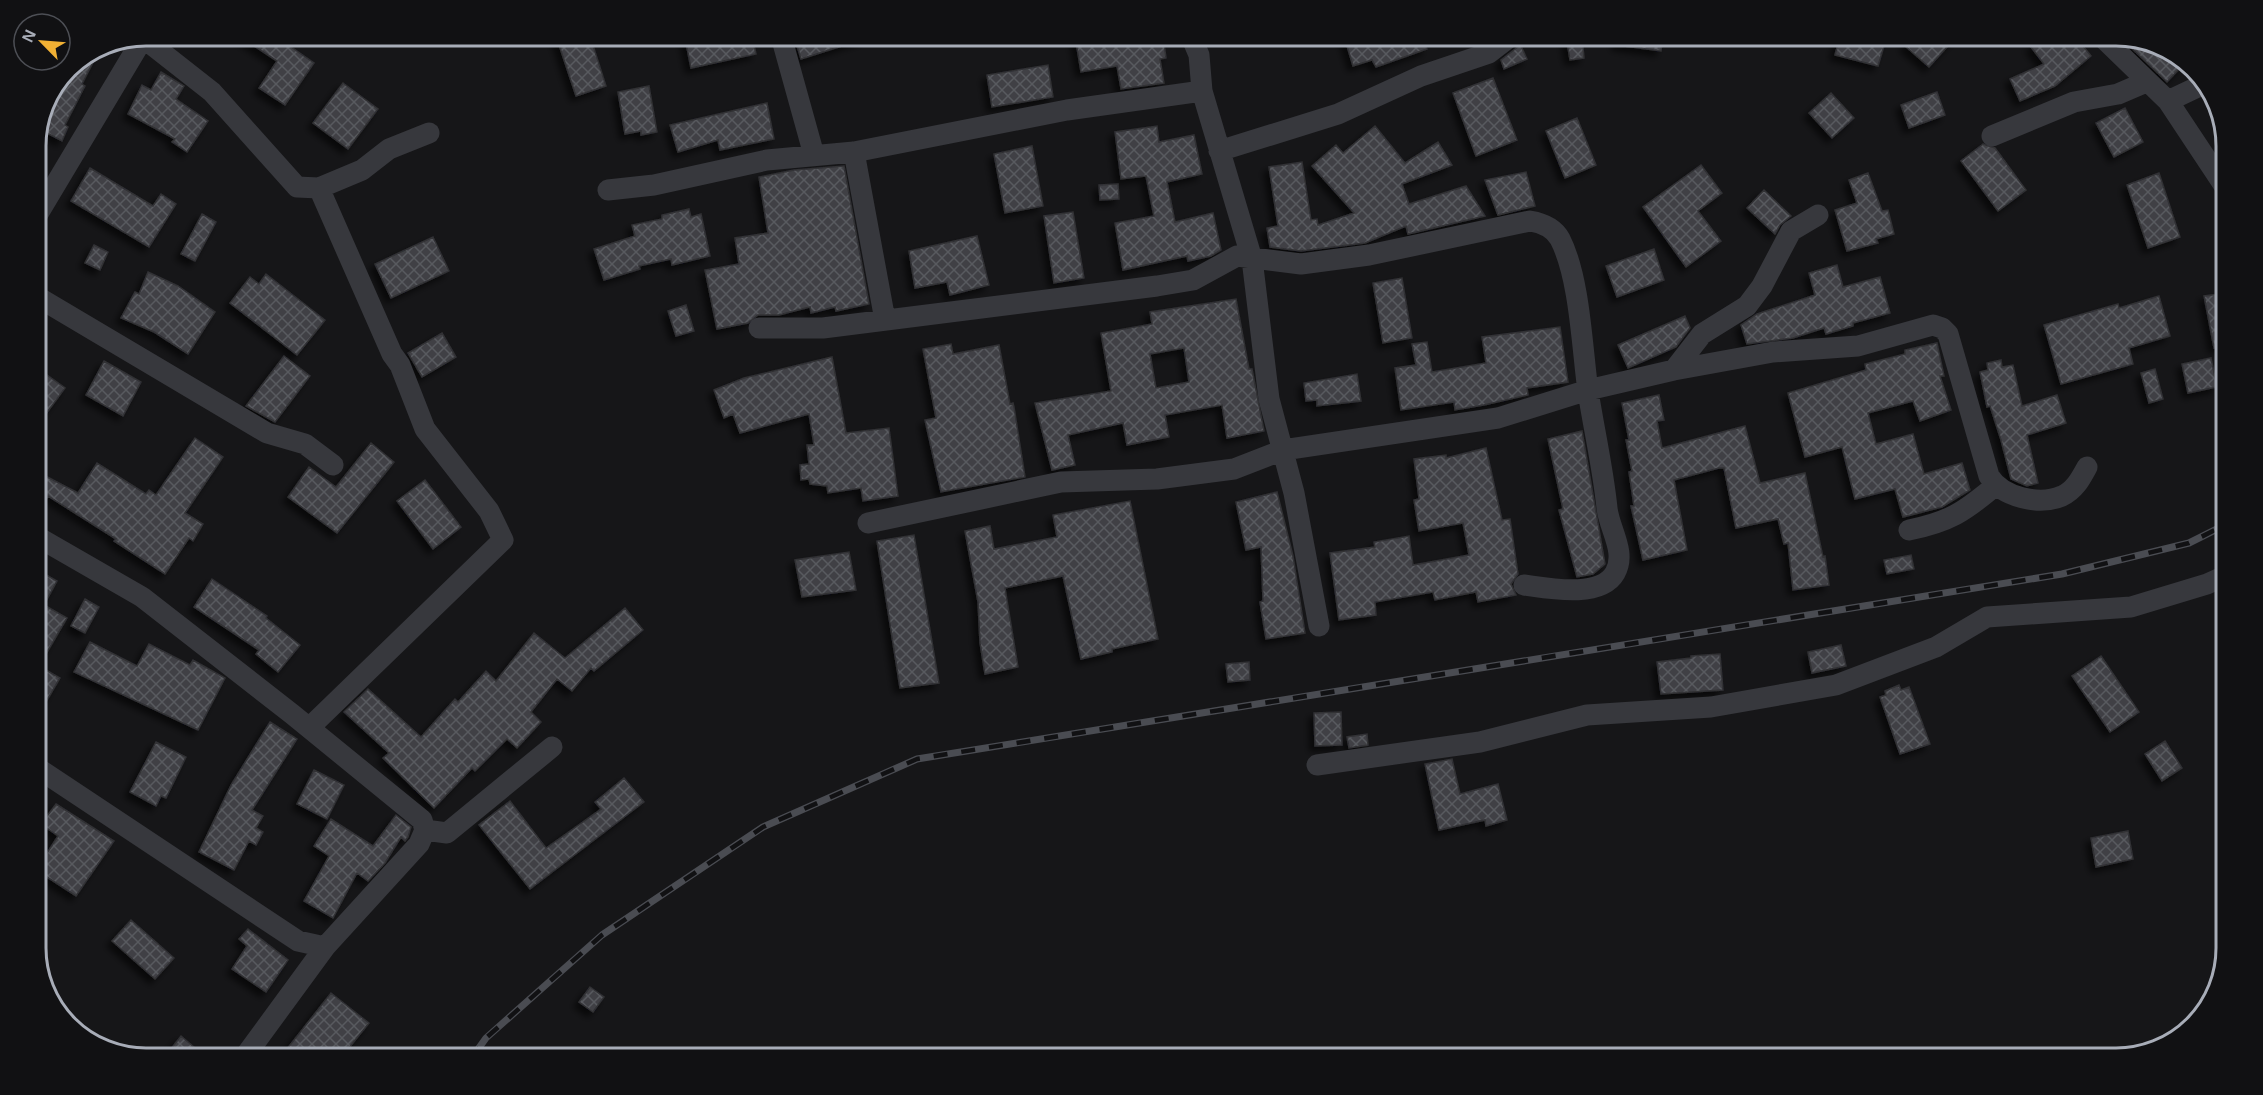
<svg xmlns="http://www.w3.org/2000/svg" width="2263" height="1095" viewBox="0 0 2263 1095" font-family="Helvetica,sans-serif">
  <defs>
    <pattern id="building-cross-hatch" width="8" height="8" patternUnits="userSpaceOnUse" patternTransform="scale(1.5)"><rect width="8" height="8" fill="#404145"/><path d="M0 0l8 8M0 8l8-8" fill="none" stroke="#595a5e"/></pattern>
    <filter id="shadow"><feDropShadow dx="-5" dy="5" stdDeviation="3" flood-color="#0009"/></filter>
  </defs>
  <rect width="100%" height="100%" fill="#161618"/>
  <path fill="url(#building-cross-hatch)" stroke="#303034" stroke-width="1.5" fill-rule="evenodd" filter="url(#shadow)" d="M239,36H288L284,42L314,63L285,105L259,88L277,61Z
    M556,36H590L606,86L576,96Z
    M693,36H752L756,54L691,68L685,38Z
    M794,36H863L864,39L801,59Z
    M1075,36H1163L1166,58L1160,59L1164,83L1121,89L1117,66L1081,72Z
    M1344,36H1423L1427,49L1376,67L1372,60L1353,66Z
    M1566,36H1582L1584,58L1570,60Z
    M1617,36H1663L1661,51L1617,45Z
    M1840,36H1887L1878,66L1835,55Z
    M1914,36H1957L1929,67L1905,46Z
    M2044,36H2075L2091,56L2055,86L2020,101L2010,79L2044,64L2031,47Z
    M2120,37L2165,47L2184,64L2167,82Z
    M1519,46H1521L1527,59L1504,69L1501,60Z
    M101,47L82,84L85,86L65,125L68,127L62,141L41,130L69,68Z
    M1048,65L1053,97L992,107L987,75Z
    M161,72L184,86L176,99L208,121L187,152L172,142L175,139L128,114L142,85L151,90Z
    M1493,78L1517,140L1476,156L1453,93Z
    M343,83L378,109L348,149L313,123Z
    M649,86L657,132L641,135V131L625,134L618,92Z
    M1937,92L1945,115L1909,128L1901,105Z
    M1831,93L1854,118L1832,138L1809,113Z
    M767,103L774,139L720,150L718,140L678,152L670,125Z
    M2125,108L2143,142L2114,157L2096,123Z
    M1577,118L1596,165L1565,178L1546,131Z
    M1157,126L1159,142L1194,135L1202,174L1167,182L1175,222L1213,213L1221,250L1211,256L1188,261L1187,256L1123,270L1115,223L1154,216L1146,176L1121,179L1115,132Z
    M1375,126L1405,163L1438,142L1452,165L1402,184L1409,204L1466,186L1485,216L1408,234L1406,226L1365,243L1301,251L1270,247L1267,228L1278,226L1269,167L1302,162L1311,220L1317,219L1318,225L1354,213L1312,166L1336,145L1343,153Z
    M1983,144L1995,148L2026,190L1998,211L1961,161Z
    M1032,146L1043,206L1005,213L994,154Z
    M1701,165L1722,193L1698,211L1721,241L1686,267L1643,207Z
    M844,166L869,304L836,311L835,307L811,313L810,307L779,315H758L748,323L717,329L705,270L739,264L735,238L768,233L759,177L794,170Z
    M90,168L153,206L161,194L176,204L149,247L71,201Z
    M1526,172L1535,206L1498,215L1485,180Z
    M1868,173L1882,211L1888,210L1894,234L1876,239L1878,243L1847,251L1835,210L1857,203L1849,180Z
    M2159,173L2180,237L2148,248L2127,185Z
    M1118,184L1119,199L1100,200L1099,185Z
    M1764,190L1791,216L1780,225L1775,234L1747,208Z
    M689,209L691,217L701,214L710,256L672,265L671,259L639,266L640,269L604,280L594,249L635,236L632,225L662,219V215Z
    M1073,212L1084,278L1054,283L1044,216Z
    M202,214L216,222L195,261L181,254Z
    M977,236L989,285L950,295L947,282L915,288L909,251Z
    M433,237L449,271L391,298L375,264Z
    M94,245L108,252L100,270L85,263Z
    M1654,249L1664,280L1617,297L1606,266Z
    M1837,265L1843,287L1880,277L1890,313L1853,323V326L1826,334L1824,328L1793,338L1747,344L1741,325L1757,314L1815,295L1809,273Z
    M148,272L178,286L215,312L188,354L154,332L121,318L135,292L139,294Z
    M266,274L325,320L297,355L230,303L250,277L259,284Z
    M1402,278L1412,338L1383,343L1373,283Z
    M2219,294L2222,310L2227,309V345L2214,348L2204,296Z
    M2159,296L2170,336L2129,348L2133,364L2061,384L2044,325L2118,304L2119,308Z
    M1236,299L1249,369H1252L1264,431L1227,438L1222,405L1165,415L1169,437L1127,445L1123,423L1068,435L1075,465L1052,470L1035,403L1111,391L1101,333L1152,324L1150,312ZM1184,348L1189,382L1156,388L1150,354Z
    M686,305L694,331L676,336L668,311Z
    M1685,316L1690,328L1676,347L1628,368L1618,345Z
    M1560,327L1568,382L1527,388L1528,395L1484,405L1455,410L1454,402L1401,410L1395,368L1416,365L1412,344L1427,342L1432,372L1486,363L1482,337Z
    M442,333L456,357L422,377L408,353Z
    M1937,343L1944,376H1940L1951,410L1920,421L1913,401L1868,413L1876,444L1913,434L1924,474L1962,463L1970,490L1942,507L1903,517L1895,489L1855,499L1842,447L1805,457L1788,393L1866,370L1865,364L1905,354V350Z
    M951,344L953,354L999,345L1010,404L1013,403L1014,407L1025,477L941,492L925,420L936,418L923,349Z
    M284,356L310,376L275,422L246,406Z
    M832,357L846,433L889,428L898,496L863,501L861,488L828,493L827,486L810,484L809,479L801,480L800,465L809,464L807,445H814L809,414L740,433L733,414L724,418L714,390L744,378Z
    M2211,358L2217,387L2188,393L2182,364Z
    M2001,360L2002,367L2013,365L2022,406L2057,395L2066,423L2027,435L2038,483L2027,486L2011,479L2001,440L1990,406L1987,407L1980,372L1988,370L1987,363Z
    M104,361L141,382L123,416L86,395Z
    M36,367L65,388L46,414L36,407Z
    M2155,369L2163,399L2149,403L2141,373Z
    M1357,374L1361,401L1317,406V400L1306,401L1304,383Z
    M1659,395L1664,420L1657,421L1662,448L1745,426L1760,483L1805,473L1823,557L1825,556L1829,585L1793,590L1788,543L1784,544L1778,519L1736,528L1724,468H1719L1674,480L1687,550L1643,560L1631,506H1634L1629,472L1632,471L1626,440H1629L1622,403Z
    M1582,431L1605,564L1593,574L1577,577L1559,510L1563,509L1548,439Z
    M195,438L223,457L185,513L203,524L193,541L189,538L165,574L114,541L116,539L48,496L46,499L36,494V471L78,493L97,463L146,494L149,490L156,495Z
    M371,443L394,462L337,533L288,497L309,467L336,487Z
    M1486,448L1502,520L1510,519L1518,574L1511,584L1516,595L1478,602L1476,592L1435,600L1433,592L1375,602L1376,615L1339,620L1330,553L1375,547L1374,542L1409,536L1413,565L1469,555L1463,523L1419,531L1414,500L1419,499L1414,459L1446,455V458Z
    M425,480L461,527L433,549L397,501Z
    M1277,492L1293,556L1305,633L1266,639L1260,602L1263,601L1261,547L1246,550L1236,502Z
    M1130,501L1158,639L1112,649V652L1081,659L1063,576L1005,588L1018,667L985,674L980,643L978,602L965,531L990,526L994,549L1057,537L1053,515Z
    M914,535L939,683L900,688L877,541Z
    M849,552L856,590L802,597L795,560Z
    M1911,555L1914,569L1887,574L1884,560Z
    M36,569L57,581L44,605L67,618L39,666L60,678L36,719Z
    M212,579L267,616L266,618L300,645L278,672L256,654L259,650L194,607Z
    M85,599L99,607L85,633L71,626Z
    M625,608L643,630L594,671L591,668L572,691L557,679L531,712L541,722L517,748L507,739L475,771L472,768L434,808L383,758L389,753L344,712L368,689L421,737L455,699L458,702L486,671L496,681L534,633L565,658Z
    M90,642L137,666L149,644L190,665L193,660L225,678L198,730L74,672Z
    M1841,645L1846,666L1812,673L1808,652Z
    M1720,654L1723,690L1661,694L1657,662L1691,658V656Z
    M2101,656L2139,712L2110,732L2072,676Z
    M1249,662L1250,680L1228,682L1226,664Z
    M1899,685L1901,690L1909,687L1930,744L1900,754L1880,697L1886,695L1885,691Z
    M1341,712L1342,745L1315,746L1314,713Z
    M270,722L297,739L252,810L263,816L256,828L263,832L256,845L249,841L234,870L199,852L231,785Z
    M1367,734L1368,745L1349,748L1347,737Z
    M2165,741L2182,768L2162,781L2145,754Z
    M156,742L186,757L166,798L161,796L156,806L130,792Z
    M1452,759L1460,794L1498,784L1507,820L1486,826L1485,820L1439,830L1425,764Z
    M314,770L344,785L327,819L297,804Z
    M624,778L644,802L530,889L479,825L510,801L546,848L601,809L595,802Z
    M56,804L114,841L76,896L36,870L58,836L41,824Z
    M396,815L411,827L408,837L405,841L401,837L385,863L368,881L357,873L333,918L304,901L329,856L314,846L331,819L373,846Z
    M2128,831L2133,859L2096,867L2091,838Z
    M131,920L174,958L155,979L112,941Z
    M248,929L288,960L266,992L232,969L247,946L239,939Z
    M590,987L604,997L593,1012L579,1002Z
    M331,993L369,1023L340,1059H279Z
    M181,1036L208,1059H163Z"/>
  <g fill="none" stroke-linecap="round" stroke-linejoin="round">
    <path stroke="#37383d" stroke-width="21" d="M781,36L814,155
      M1191,36L1199,55L1202,91L1252,259L1269,399L1294,493L1319,626
      M2101,36L2168,101L2227,190
      M142,37L212,92L297,187L319,188L362,170L389,149L429,133
      M2168,101L2206,83
      M1992,136L2074,102L2118,94L2146,82
      M1219,151L1338,114L1421,76L1489,53L1511,36
      M854,152L885,320
      M608,190L654,185L767,160L854,152L1067,110L1202,91
      M36,217L143,38
      M36,296L267,433L305,444L333,465
      M759,328H823L1157,286L1193,280L1237,256L1301,264L1369,255L1530,221C1542,223 1554,228 1560,239C1580,278 1582,348 1588,391C1594,430 1603,468 1607,508C1609,529 1627,552 1615,573C1600,599 1547,588 1524,585
      M1674,370L1702,334L1747,306L1762,286L1791,231L1818,215
      M868,523L1061,482L1157,479L1234,469L1283,450L1498,418L1588,390L1674,370L1773,352L1858,346L1933,325L1942,328L1948,334L1989,476C2002,497 2039,506 2062,496C2075,490 2081,478 2087,467
      M1909,530C1949,522 1964,512 1995,486
      M36,536L142,597L292,714L422,820L425,830L419,844L325,947L298,941L36,767
      M309,728L503,540L489,511L425,429L400,365L392,354L319,188
      M1317,765L1480,742L1587,715L1711,707L1836,685L1936,647L1987,617L2131,607L2207,584L2227,575
      M425,830L447,833L552,747
      M243,1059L325,947"/>
    <g stroke="#4a4c52" stroke-width="7">
      <path id="rail" d="M471,1059L486,1038L602,935L763,827L917,759L2062,574L2189,543L2227,524"/>
    </g>
    <use href="#rail" stroke="#111113" stroke-width="4.5" stroke-dasharray="14" stroke-linecap="butt"/>
  </g>
  <path d="M0 0H2263V1095H0ZM146 46H2116A100 100 0 0 1 2216 146V948A100 100 0 0 1 2116 1048H146A100 100 0 0 1 46 948V146A100 100 0 0 1 146 46Z" fill="#111113" fill-rule="evenodd"/>
  <path fill="none" stroke="#a8adb8" stroke-width="3" d="M146 46H2116A100 100 0 0 1 2216 146V948A100 100 0 0 1 2116 1048H146A100 100 0 0 1 46 948V146A100 100 0 0 1 146 46Z"/>
  <g transform="translate(42 42) rotate(295)"><circle r="28" fill="#111113" stroke="#4d4f55" stroke-width="1.5"/>
  <path d="M0-4.5L10 22L0 15L-10 22Z" fill="#f2b134"/>
  <text y="-9" font-size="16" font-weight="bold" text-anchor="middle" fill="#a8adb8">N</text>
  </g>
</svg>
